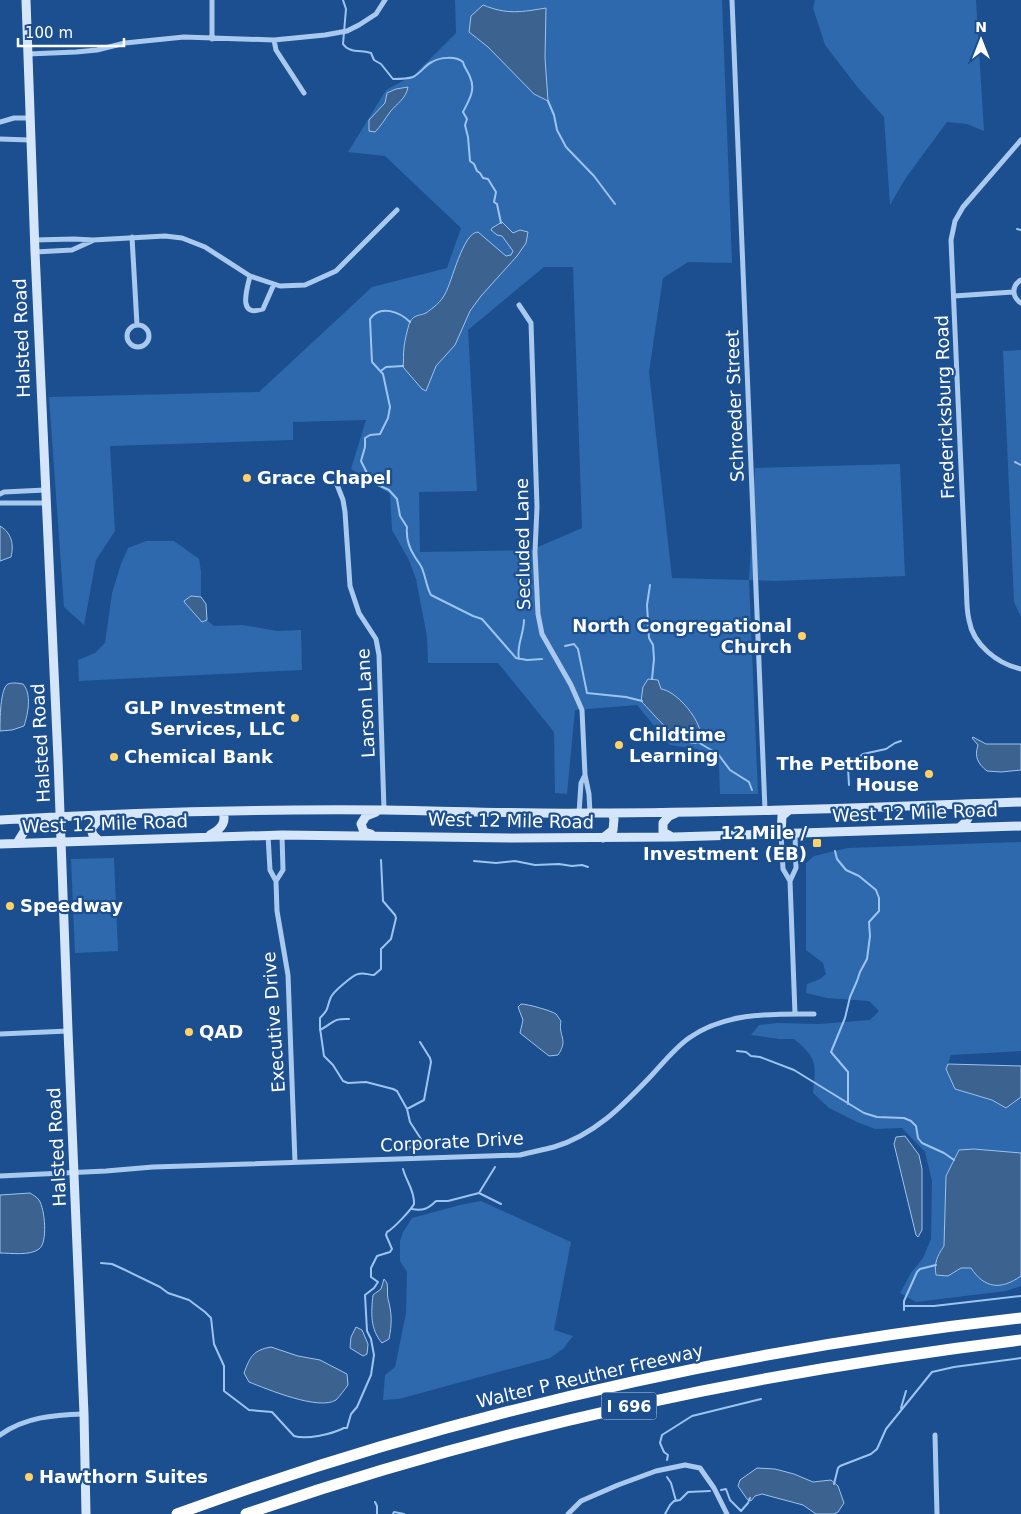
<svg xmlns="http://www.w3.org/2000/svg" width="1021" height="1514" viewBox="0 0 1021 1514" font-family="'DejaVu Sans',sans-serif">
  <rect width="100%" height="100%" fill="#1b4f8f"/>
  <path fill="#2e69ad" fill-rule="evenodd" d="M455,0H722L732,263L688,262L663,278L649,372L672,578L749,580L755,468L900,464L905,576L775,581L749,580L758,794H720L719,765L697,749L670,745L637,705L575,710L567,794L555,793L554,732L498,663H428L427,637L416,579L409,560L392,530L390,494L351,469L366,420L293,422V440L110,446L115,531L96,560L84,625L64,607L49,397L259,392L372,287L447,268L461,228L385,156L348,152L386,90L414,75L456,33ZM544,267H573L582,528L531,550L420,552L419,492L477,491L468,330Z
    M815,0H976L984,131L967,124L947,122L905,179L890,205L884,117L859,89L825,45L813,8Z
    M1021,350V617L1014,602L1003,351Z
    M146,541H174L199,559L201,571V597L197,596L185,603L202,622L207,620L214,626L242,625L278,631L301,630L302,670L79,681L78,660L95,653L105,643L112,593L121,564L128,548Z
    M1021,842V1051L951,1055L946,1069L955,1089L992,1100L1006,1108L1021,1097V1153L974,1149L959,1150L946,1176L944,1246L938,1254L935,1275L948,1276L961,1268H971C985,1289 1002,1289 1021,1276V1286L1006,1291L916,1302L900,1293L911,1273L923,1258L931,1239L932,1181L925,1152L902,1128L875,1129L857,1122L829,1108L813,1093C816,1064 818,1059 794,1039H779L751,1035L759,1025L777,1023L819,1024L870,1020L879,1011L869,1001L827,998L806,993L807,984L820,979L826,974L823,963L806,950V863L814,856L848,848Z
    M114,858L118,951L75,953L71,859Z
    M481,1201L571,1242L554,1330L573,1336L563,1349L550,1358L399,1399L383,1400L385,1375L395,1367L406,1313L407,1272L400,1261V1241L403,1232L412,1218L460,1205Z"/>
  <path fill="#3c6290" stroke="#9cc4f0" d="M483,5C508,15 521,12 546,8L545,58L548,101L534,94L488,47L469,32L471,16Z
    M408,87C406,99 397,103 390,112C385,119 381,126 375,132L369,131V120L385,103L387,93L396,89Z
    M502,222L513,233L520,230L528,232L526,243L517,256L481,296L470,311L455,345L436,366L426,391L422,389L403,367C404,360 403,355 404,348C404,344 408,326 410,322C414,314 420,316 426,313C433,308 441,302 445,294C452,282 463,232 478,232L506,256L511,255L513,251L502,236L497,235L491,230L492,228Z
    M0,526C12,533 14,545 11,557L0,561Z
    M191,596L201,597L206,604L207,620L202,622L185,603L184,601Z
    M648,679L658,680L661,689C676,691 697,716 700,731C701,736 699,739 698,743C680,748 653,713 641,701L643,687Z
    M16,683L23,684C32,694 28,714 24,726L12,730L0,731C0,721 0,688 8,684C10,683 13,683 16,683Z
    M973,737L986,744H1021V770L1001,772L987,771C978,764 974,757 978,745L972,738Z
    M521,1004C528,1004 552,1011 556,1014C557,1015 560,1020 561,1021C558,1037 569,1039 558,1055L549,1056L520,1033L523,1020L518,1007Z
    M948,1064L1021,1066V1097L1006,1108L992,1100L955,1089L946,1069Z
    M905,1136L919,1155L922,1169V1230L918,1237L916,1235L894,1144L896,1137Z
    M974,1149L1021,1153V1276C1001,1290 985,1289 971,1268H961L948,1276L936,1275C934,1263 937,1256 944,1246L946,1176L959,1150Z
    M30,1193C33,1195 37,1197 39,1200C45,1209 48,1243 39,1249C30,1256 11,1253 0,1253V1195Z
    M384,1279L387,1283C388,1288 387,1294 388,1299C392,1313 392,1324 389,1339L382,1343C370,1329 371,1313 373,1295L381,1289Z
    M356,1327L362,1330L368,1344L367,1354L363,1356L350,1348L351,1337Z
    M271,1347L298,1356L320,1360L347,1374L348,1385C345,1389 340,1396 336,1400C319,1411 267,1389 249,1382L244,1373C250,1357 253,1350 271,1347Z
    M757,1468L775,1469L794,1474L813,1482L831,1480L838,1486L844,1503L838,1512L834,1514H816L803,1505L762,1494L755,1496L751,1501L747,1499L738,1486L740,1480Z"/>
  <g fill="none" stroke-linecap="round" stroke-linejoin="round">
    <path stroke="#9cc4f0" stroke-width="2" d="M343,0L346,9L343,44C349,53 361,50 371,53L374,60L381,64L393,79C399,79 407,79 413,77C421,73 425,65 432,62C440,57 456,56 463,62C464,68 468,71 470,77C476,90 469,100 463,112L467,119L465,125L468,137L470,161L474,164L477,171L480,173L483,178L488,179L496,192L494,202L497,204L501,223
      M548,101L554,115L557,130L566,147L594,176L615,204
      M1017,229L1021,230
      M410,322C400,312 380,304 370,319L372,362L383,374L390,407L388,418L380,434L370,435L365,438V447L361,461L368,475L378,485L389,490L397,499L400,516L407,527C406,537 409,548 415,557C418,562 422,566 423,571C426,579 427,588 431,595L473,616L482,619L516,658L527,660L542,659
      M382,370L386,367L403,366
      M1015,462L1021,465
      M650,585L647,605L649,638L653,645L654,659L652,679
      M565,646L574,644L578,649L587,693L626,697L642,701
      M519,659C516,646 524,634 524,620
      M696,741L718,754L730,770L749,782L752,790
      M849,785L848,768L852,759L858,758L863,754L886,749L895,743L901,741
      M835,851L837,859L846,870L859,876L876,890L879,898V911L869,922L870,936L867,959L860,972L857,981L850,997L845,1018L831,1052L848,1072V1104
      M381,860L383,901L395,915L396,918L391,939L381,949V969L374,975C368,975 364,972 358,974C353,975 333,992 331,997C326,1008 330,1008 320,1018V1028L324,1056L333,1065L343,1081L348,1083L366,1082L393,1089L397,1091L407,1109L410,1122L421,1139L419,1144L408,1148
      M474,861L496,863L515,861L535,865L559,864L572,866L582,865L588,867
      M320,1030C334,1023 332,1018 349,1019
      M737,1051L746,1052L751,1056L760,1057L794,1070L864,1113L877,1117L904,1118L911,1121L916,1126L918,1138L922,1143L944,1153L954,1160
      M407,1109L424,1100L431,1062L430,1058L420,1042
      M479,1193L501,1204
      M412,1209C423,1211 428,1209 436,1201H448L479,1193L495,1167
      M101,1263L112,1264L123,1269L160,1287L168,1293L189,1300L205,1312L211,1318L214,1344L224,1366V1391L249,1410L272,1412L294,1436C307,1440 332,1434 344,1428H347L351,1414L357,1407L371,1375L374,1355L371,1339L367,1331L365,1295L374,1288L378,1282L371,1277V1268L377,1256L390,1252L392,1249L386,1235L387,1232C393,1229 411,1210 414,1204C415,1191 406,1181 403,1169
      M904,1306H934L1021,1296
      M904,1310V1301L917,1272L920,1269L936,1265
      M901,1408L906,1391
      M667,1460L668,1455L664,1452L660,1443L662,1435L692,1416L761,1399
      M667,1477L671,1483L676,1501
      M834,1484L838,1468L840,1466L871,1454L877,1449L886,1429L932,1372L954,1367L1021,1358
      M721,1490L726,1489L730,1500L741,1511L748,1503L750,1498
      M375,1502L377,1506V1514
      M393,1514L394,1512L404,1514
      M665,1514L670,1505L674,1501L680,1500L688,1492L710,1491"/>
    <path stroke="#a9c9ee" stroke-width="5" d="M212,0V39
      M732,0L765,810
      M274,40L276,50L304,93
      M28,54L76,52L97,50L125,43L184,37L274,40L325,35L347,31L359,25L376,14L385,0
      M0,122L14,118H29
      M0,139L30,140
      M1021,140L963,207L955,221L951,240L966,581C967,594 966,608 969,620C973,645 998,664 1021,669
      M132,237L137,325
      M34,240L74,239L93,240L165,236L182,238L205,247L250,276L280,286L305,285L336,271L397,210
      M35,252L72,250L92,241
      M250,276C247,289 237,318 263,309L274,284
      M1021,280C1011,286 1012,297 1021,303
      M954,296L1013,292
      M519,305L531,323L537,507L535,552L538,614L542,634L571,685L582,710L585,775L589,794L590,813
      M127 336a11 11 0 1 1 22 0a11 11 0 1 1-22 0Z
      M336,482L343,500L345,512L350,586L359,613L376,639L379,655L384,810
      M0,494L4,492L45,490
      M0,503H46
      M579,813L581,783L585,775
      M781,834L783,869L790,881L795,1014
      M268,835L270,870L276,881L277,911L288,975L295,1162
      M276,881L283,870L282,835
      M790,881L796,868L795,834
      M0,1034L68,1031
      M0,1176L106,1171L153,1167L520,1155C531,1152 543,1150 554,1147C595,1135 623,1105 651,1076C662,1064 676,1047 689,1038C726,1012 772,1014 814,1014
      M0,1435C25,1417 53,1415 84,1414
      M935,1435L937,1514
      M568,1514L581,1501L618,1485L656,1471L685,1465L700,1468L714,1488L727,1514"/>
    <path stroke="#d6e6fa" stroke-width="9" d="M26,0L35,252L58,759L68,1031L84,1414L86,1514
      M0,820C128,812 257,809 385,810C453,811 522,814 590,813C734,813 877,807 1021,802
      M959,828L966,822L969,816L966,804
      M371,834L364,832L361,824L366,816L376,812
      M781,834L782,816L789,810
      M210,835C219,830 227,824 223,812
      M672,837L663,832V823L669,816L676,813
      M603,838L613,830L614,819L612,813
      M98,840L93,835L91,829L98,820L105,817
      M17,843L25,830L22,819
      M0,844L282,835L514,838L674,837L1021,826"/>
    <path stroke="#fff" stroke-width="11" d="M177,1514C449,1415 734,1350 1021,1318
      M246,1514C497,1427 758,1372 1021,1340"/>
  </g>
  <g fill="#ffd166" stroke="#1b4f8f" stroke-width="2">
    <circle cx="247" cy="478" r="5"/>
    <circle cx="802" cy="636" r="5"/>
    <circle cx="295" cy="718" r="5"/>
    <circle cx="619" cy="745" r="5"/>
    <circle cx="114" cy="757" r="5"/>
    <circle cx="929" cy="774" r="5"/>
    <rect x="812" y="838" width="10" height="10" rx="2.5"/>
    <circle cx="10" cy="906" r="5"/>
    <circle cx="189" cy="1032" r="5"/>
    <circle cx="29" cy="1477" r="5"/>
  </g>
  <g text-anchor="middle" stroke-width="4.5" stroke-linejoin="round" paint-order="stroke">
    <rect fill="#1b4f8f" stroke="#bbcadd" stroke-width="1" x="601.5" y="1392.5" width="55" height="27" rx="4"/>
    <g font-size="16" font-weight="bold" fill="#fff">
      <text x="629" y="1412">I 696</text>
    </g>
    <g font-size="18" fill="#fff" stroke="#1b4f8f">
      <text transform="translate(22 338) rotate(-92)" y="6">Halsted Road</text>
      <text transform="translate(735 406) rotate(-92)" y="6">Schroeder Street</text>
      <text transform="translate(945 407) rotate(-92)" y="6">Fredericksburg Road</text>
      <text transform="translate(523 544) rotate(-91)" y="6">Secluded Lane</text>
      <text transform="translate(366 703) rotate(-93)" y="6">Larson Lane</text>
      <text transform="translate(41 743) rotate(-93)" y="6">Halsted Road</text>
      <text transform="translate(915 813) rotate(-2)" y="6">West 12 Mile Road</text>
      <text transform="translate(511 821) rotate(1)" y="6">West 12 Mile Road</text>
      <text transform="translate(105 824) rotate(-2)" y="6">West 12 Mile Road</text>
      <text transform="translate(274 1022) rotate(-94)" y="6">Executive Drive</text>
      <text transform="translate(452 1142) rotate(-3)" y="6">Corporate Drive</text>
      <text transform="translate(57 1147) rotate(-93)" y="6">Halsted Road</text>
      <text transform="translate(590 1376) rotate(-13)" y="6">Walter P Reuther Freeway</text>
    </g>
    <g font-size="18" font-weight="bold" fill="#fff" stroke="#1b4f8f" text-anchor="start">
      <text x="257" y="484">Grace Chapel</text>
      <text x="792" y="632" text-anchor="end">North Congregational<tspan x="792" dy="21">Church</tspan></text>
      <text x="285" y="714" text-anchor="end">GLP Investment<tspan x="285" dy="21">Services, LLC</tspan></text>
      <text x="629" y="741">Childtime<tspan x="629" dy="21">Learning</tspan></text>
      <text x="124" y="763">Chemical Bank</text>
      <text x="919" y="770" text-anchor="end">The Pettibone<tspan x="919" dy="21">House</tspan></text>
      <text x="807" y="839" text-anchor="end">12 Mile /<tspan x="807" dy="21">Investment (EB)</tspan></text>
      <text x="20" y="912">Speedway</text>
      <text x="199" y="1038">QAD</text>
      <text x="39" y="1483">Hawthorn Suites</text>
    </g>
  </g>
  <g transform="translate(981 40)" stroke="#1b4f8f" stroke-width="4" paint-order="stroke">
  <path d="M0-4L9 19L0 12L-9 19Z" fill="#ffffff"/>
  <text y="-8" font-size="14" font-weight="bold" text-anchor="middle" fill="#ffffff">N</text>
  </g>
  <path d="M18 38v8h106v-8" fill="none" stroke="#ffffff" stroke-width="2.5"/>
  <text x="25" y="38" font-size="15" fill="#ffffff" stroke="#1b4f8f" stroke-width="4" paint-order="stroke">100 m</text>
</svg>
